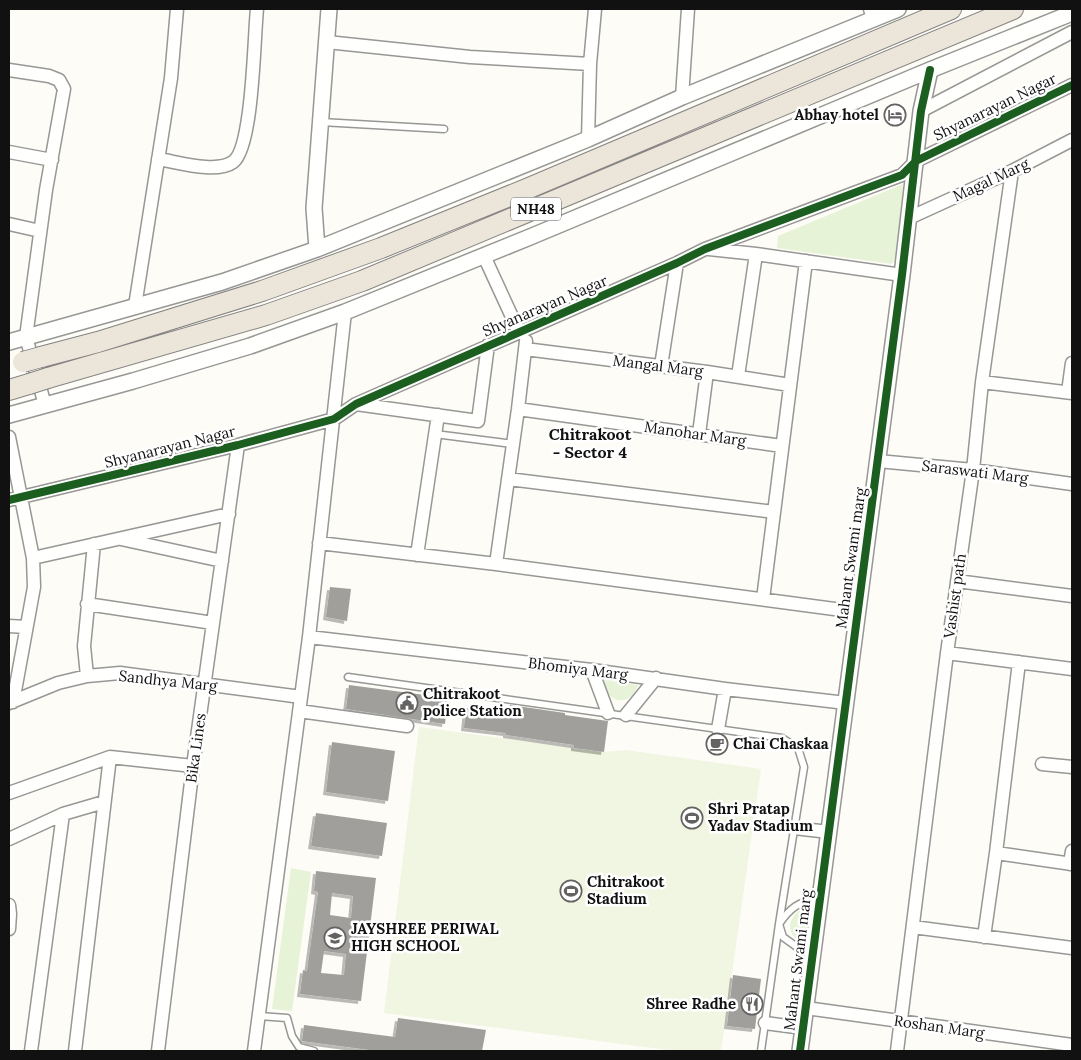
<svg xmlns="http://www.w3.org/2000/svg" width="1081" height="1060" viewBox="0 0 1081 1060" font-family="Lora,serif">
  <defs>
    <filter id="shadow"><feDropShadow dx="-3" dy="3" stdDeviation="0" flood-color="#0004"/></filter>
  </defs>
  <rect width="100%" height="100%" fill="#fdfcf7"/>
  <path fill="#e7f3d7" d="M903,184L900,249L892,264L777,248L778,236Z
    M604,680L638,685C629,709 605,703 604,680Z
    M291,868L311,872L292,1011L272,1009Z
    M806,906H812L808,945C784,938 785,917 806,906Z"/>
  <path fill="#f0f6e1" d="M419,727L604,752L626,750L761,769L721,1051H676L384,1013Z"/>
  <path fill="#a19f9c" fill-rule="evenodd" filter="url(#shadow)" d="M330,587L351,589L347,621L326,617Z
    M349,685L448,698L445,724L346,709Z
    M510,705L565,713V715L608,721L604,752L574,748V745L506,735V733L464,728L466,708L509,713Z
    M332,742L395,751L388,801L326,792Z
    M316,813L387,823L382,856L311,846Z
    M316,871L376,878L361,1001L300,994L303,970L307,971L318,892L314,891ZM332,893L353,896L351,918L330,915ZM324,951L346,954L344,975L321,973Z
    M733,975L761,979L755,1029L727,1026Z
    M398,1018L486,1030L482,1051H377L302,1041L304,1025L395,1037Z"/>
  <g fill="none" stroke-linecap="round" stroke-linejoin="round">
    <g stroke="#979795" stroke-width="9">
      <path id="service" d="M321,122L444,129
        M435,434L513,444
        M348,677L782,738L798,748L804,767L779,924L761,1051
        M811,955L801,950L783,937L779,924C790,908 798,902 819,898
        M259,1016L287,1018L292,1036L299,1047L314,1051"/>
    </g>
    <g stroke="#979795" stroke-width="15">
      <path id="minor" d="M870,9L873,18
        M327,42L470,57L590,64
        M9,70L49,76L59,80L64,89L46,190L26,337L45,405
        M682,97L688,9
        M921,111L1072,32
        M588,139L590,64L595,9
        M9,152L52,160
        M158,159C178,162 216,174 233,162C253,148 254,36 257,9
        M909,218L1012,171L1072,140
        M9,224L40,231
        M709,249L756,254L902,275
        M484,256L519,332
        M135,306L171,78L177,9
        M525,349L707,372L790,385
        M661,366L677,263
        M738,376L756,254
        M982,382L1072,393
        M1068,392L1072,363
        M356,404L478,421L488,345
        M518,409L782,446
        M699,434L707,372
        M9,437L33,558L34,587L13,702
        M878,461L973,470L1072,484
        M508,479L774,512
        M9,500L238,445L334,419L356,404L677,263L705,249L902,175L916,161L1072,85
        M121,539L222,561
        M319,543L496,564L857,612
        M417,555L438,415
        M33,558L229,514
        M496,564L518,409L526,341
        M957,581L1072,596
        M763,599L806,261
        M87,604L213,623
        M9,626L26,627
        M309,637L592,670L725,689L846,703
        M947,653L1072,669
        M592,670L608,713
        M87,676L84,646L94,544
        M9,703L58,683L87,676L120,673L301,697
        M299,711L407,726
        M626,715L656,678
        M718,729L725,689
        M1042,764L1072,767
        M9,793L110,757L193,766
        M794,828L829,832
        M9,839L63,814L104,802
        M996,853L1072,864
        M1070,864L1072,851
        M9,905L10,914L9,929
        M913,927L1072,948
        M984,937L996,853L1019,662
        M806,1008L1072,1045
        M765,1023L803,1028
        M31,1051L63,814
        M75,1051L110,757
        M158,1051L193,766L238,445
        M254,1051L309,637L345,312
        M897,1051L947,653L973,470L982,382L1012,171"/>
    </g>
    <g stroke="#979795" stroke-width="18">
      <path id="tertiary" d="M317,249L314,208L329,9
        M9,342L222,282L317,249L588,139L682,97L898,9
        M9,415L133,381L250,346L345,312L530,237L930,70L1072,13
        M800,1051L902,275L921,111L930,70"/>
    </g>
    <g stroke="#858482" stroke-width="22">
      <path id="trunk" d="M41,357L98,342L262,291L381,248L529,188L951,9
        M48,378L266,315L362,281L1013,9
        M9,390L29,384"/>
    </g>
    <use href="#service" stroke="#fffffe" stroke-width="6"/>
    <use href="#minor" stroke="#fffffe" stroke-width="12"/>
    <use href="#tertiary" stroke="#fffffe" stroke-width="15"/>
    <use href="#trunk" stroke="#ece5da" stroke-width="20"/>
    <g stroke="#858482" stroke-width="22" stroke-linecap="butt">
      <path id="trunk-bridge" d="M23,362L41,357
        M29,384L48,378"/>
    </g>
    <use href="#trunk-bridge" stroke="#ece5da" stroke-width="20"/>
    <g stroke="#fff" stroke-width="11">
      <path id="cycleway" d="M9,500L238,445L334,419L356,404L677,263L705,249L902,175L916,161L1072,85
        M800,1051L902,275L921,111L930,70"/>
    </g>
    <use href="#cycleway" stroke="#1b5e20" stroke-width="8"/>
  </g>
  <defs>
    <g id="hotel-ring" transform="scale(1.125)"><circle r="9.5" fill="#fff" stroke="#646362" stroke-width="1.5"/><path d="M-6-4.5h1.5V1H6V5H4.5V3h-9V5H-6ZM-4 0a1.8 1.8 0 1 1 3.6 0ZM.5 0V-2.5h3Q6-2.5 6 0Z" fill="#646362"/></g>
    <g id="civic-ring" transform="scale(1.125)"><circle r="9.5" fill="#fff" stroke="#646362" stroke-width="1.5"/><path d="M-.6-6.5H3V-4.5H.6V-3L4-1V1h2V6H-6V1h2V-1L-.6-3ZM-1.2 2.5V6h2.4V2.5Z" fill="#646362"/></g>
    <g id="cafe-ring" transform="scale(1.125)"><circle r="9.5" fill="#fff" stroke="#646362" stroke-width="1.5"/><path d="M-5.5-4.5H6V0H3Q3 3.5 0 3.5H-2.5Q-5.5 3.5-5.5 0ZM3-3.2v2h1.7v-2ZM-6 4.5H4V6H-6Z" fill="#646362"/></g>
    <g id="stadium-ring" transform="scale(1.125)"><circle r="9.5" fill="#fff" stroke="#646362" stroke-width="1.5"/><path d="M0-5a6.5 5 0 1 0 0 10a6.5 5 0 1 0 0-10ZM-3.5-1.8h7v3.6h-7Z" fill="#646362"/></g>
    <g id="school-ring" transform="scale(1.125)"><circle r="9.5" fill="#fff" stroke="#646362" stroke-width="1.5"/><path d="M0-5L7-2L0 1L-7-2ZM-4 1L0 2.5L4 1V4Q0 6-4 4Z" fill="#646362"/></g>
    <g id="restaurant-ring" transform="scale(1.125)"><circle r="9.5" fill="#fff" stroke="#646362" stroke-width="1.5"/><path d="M-5-6h1v4h1v-4h1v4h1v-4h1v5L-1.5 .5V6h-2V.5L-5-1ZM5-6V6H3V1.5H1.5Q1.5-4 5-6Z" fill="#646362"/></g>
  </defs>
  <g fill-rule="evenodd">
    <use href="#hotel-ring" x="895" y="115"/>
    <use href="#civic-ring" x="407" y="703"/>
    <use href="#cafe-ring" x="717" y="744"/>
    <use href="#stadium-ring" x="692" y="818"/>
    <use href="#stadium-ring" x="571" y="891"/>
    <use href="#school-ring" x="335" y="938"/>
    <use href="#restaurant-ring" x="752" y="1004"/>
  </g>
  <g text-anchor="middle" stroke-width="5" stroke-linejoin="round" paint-order="stroke">
    <rect fill="#fff" stroke="#585858" stroke-width="1" x="511" y="197.5" width="50" height="23" rx="4"/>
    <g font-size="14" font-weight="bold" fill="#111">
      <text x="536" y="214">NH48</text>
    </g>
    <g font-size="15" fill="#111" stroke="#fff">
      <text transform="translate(995 107) rotate(-26)" y="5">Shyanarayan Nagar</text>
      <text transform="translate(991 180) rotate(-25)" y="5">Magal Marg</text>
      <text transform="translate(545 306) rotate(-23)" y="5">Shyanarayan Nagar</text>
      <text transform="translate(658 366) rotate(7)" y="5">Mangal Marg</text>
      <text transform="translate(695 434) rotate(8)" y="5">Manohar Marg</text>
      <text transform="translate(170 447) rotate(-14)" y="5">Shyanarayan Nagar</text>
      <text transform="translate(975 472) rotate(7)" y="5">Saraswati Marg</text>
      <text transform="translate(851 558) rotate(-82)" y="5">Mahant Swami marg</text>
      <text transform="translate(955 596) rotate(-82)" y="5">Vashist path</text>
      <text transform="translate(578 669) rotate(7)" y="5">Bhomiya Marg</text>
      <text transform="translate(168 681) rotate(6)" y="5">Sandhya Marg</text>
      <text transform="translate(196 748) rotate(-82)" y="5">Bika Lines</text>
      <text transform="translate(798 960) rotate(-83)" y="5">Mahant Swami marg</text>
      <text transform="translate(939 1027) rotate(8)" y="5">Roshan Marg</text>
    </g>
    <g font-size="15" font-weight="bold" fill="#111" stroke="#fff" text-anchor="start">
      <text x="879" y="120" text-anchor="end">Abhay hotel</text>
      <text x="423" y="699">Chitrakoot<tspan x="423" dy="17">police Station</tspan></text>
      <text x="733" y="749">Chai Chaskaa</text>
      <text x="708" y="814">Shri Pratap<tspan x="708" dy="17">Yadav Stadium</tspan></text>
      <text x="587" y="887">Chitrakoot<tspan x="587" dy="17">Stadium</tspan></text>
      <text x="351" y="934">JAYSHREE PERIWAL<tspan x="351" dy="17">HIGH SCHOOL</tspan></text>
      <text x="736" y="1009" text-anchor="end">Shree Radhe</text>
    </g>
    <g font-size="16" font-weight="bold" fill="#111" stroke="#fff">
      <text x="590" y="440">Chitrakoot<tspan x="590" dy="18">- Sector 4</tspan></text>
    </g>
  </g>
  <rect width="1081" height="1060" fill="none" stroke="#111111" stroke-width="20"/>
</svg>
